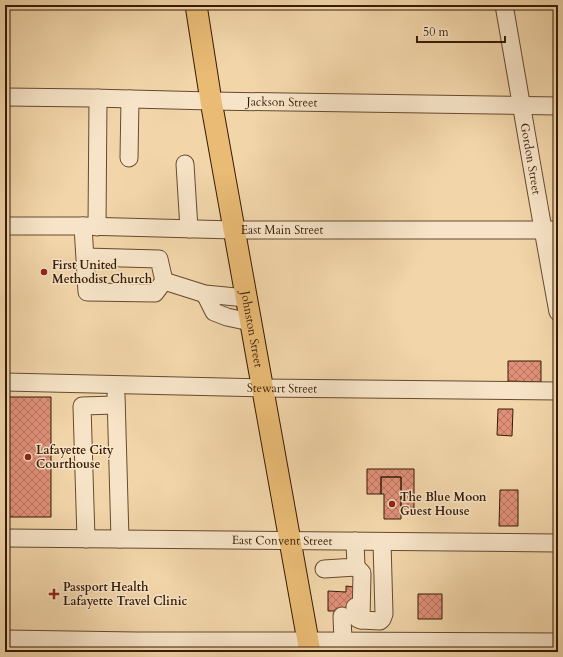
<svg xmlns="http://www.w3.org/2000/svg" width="563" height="657" viewBox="0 0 563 657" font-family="Cardo,serif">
  <defs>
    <pattern id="building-cross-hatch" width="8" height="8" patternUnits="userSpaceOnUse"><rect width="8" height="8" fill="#e09079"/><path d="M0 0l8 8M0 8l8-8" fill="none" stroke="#b67561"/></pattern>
  </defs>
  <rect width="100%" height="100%" fill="#f2d6aa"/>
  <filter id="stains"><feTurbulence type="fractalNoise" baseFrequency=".005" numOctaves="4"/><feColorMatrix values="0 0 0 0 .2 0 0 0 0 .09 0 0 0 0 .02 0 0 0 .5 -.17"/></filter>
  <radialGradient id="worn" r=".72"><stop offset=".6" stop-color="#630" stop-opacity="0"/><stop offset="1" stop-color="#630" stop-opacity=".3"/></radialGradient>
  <path fill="url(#building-cross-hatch)" stroke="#371b04" d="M508,361H541V382L508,381Z
    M5,397H51V517H5Z
    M498,409H513L512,436L497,435Z
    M367,469H414V514H401V477H381V494H367Z
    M381,477H401V519H384V494H381Z
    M500,490H518V526H499Z
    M346,586L354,587V611H328V591L346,592Z
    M418,594H442V619H418Z"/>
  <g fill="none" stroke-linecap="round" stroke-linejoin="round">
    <g stroke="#664a2e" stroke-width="19">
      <g id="minor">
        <path id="s1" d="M504,5C522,107 539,210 558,312"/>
        <path id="s2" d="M5,97L92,98L211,101L558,106"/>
        <path d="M129,158L130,99"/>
        <path d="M185,164L189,229"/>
        <path id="s3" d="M5,226H83L234,230H558"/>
        <path d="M83,226L87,292L155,293L164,281L159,259L85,257"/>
        <path d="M97,227L98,98"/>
        <path d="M164,281L205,294L246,298"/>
        <path d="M205,294L214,312L227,317L250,322"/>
        <path id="s4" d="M5,382L262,388L558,391"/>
        <path d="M116,395L120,539"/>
        <path id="s5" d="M5,538L558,543"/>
        <path d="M86,539L82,406L116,405"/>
        <path d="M356,567L362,573L361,620"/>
        <path d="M324,569L356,567L355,541"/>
        <path d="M355,607V616L358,619L361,620L380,621L382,619L384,614L382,542"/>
        <path d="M342,616L343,641"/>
        <path d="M5,639L137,641H308L558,642"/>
      </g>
    </g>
    <g stroke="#371b04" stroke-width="23">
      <g id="major">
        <path id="s6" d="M196,5L211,101L310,652"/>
      </g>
    </g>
    <use href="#minor" stroke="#f7e4c8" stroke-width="17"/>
    <use href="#major" stroke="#e9bb75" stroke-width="21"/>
  </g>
  <g fill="#8f2418" stroke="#f7e4c8" stroke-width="1.5">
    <circle cx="44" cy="272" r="4"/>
    <circle cx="28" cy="457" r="4"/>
    <circle cx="392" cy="504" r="4"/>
    <path d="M52 588h4v4h4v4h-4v4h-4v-4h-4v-4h4z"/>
  </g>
  <g text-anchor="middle" stroke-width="3" stroke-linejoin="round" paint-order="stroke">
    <g font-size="12" fill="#371b04" stroke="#f7e4c8">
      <text dy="4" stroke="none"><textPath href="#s2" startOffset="277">Jackson Street</textPath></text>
      <text dy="4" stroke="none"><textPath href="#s1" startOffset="156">Gordon Street</textPath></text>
      <text dy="4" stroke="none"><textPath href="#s3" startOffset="277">East Main Street</textPath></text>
      <text dy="4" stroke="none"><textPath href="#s6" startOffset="329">Johnston Street</textPath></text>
      <text dy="4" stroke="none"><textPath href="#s4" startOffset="277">Stewart Street</textPath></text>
      <text dy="4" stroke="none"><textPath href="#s5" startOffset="277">East Convent Street</textPath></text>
    </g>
    <g font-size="12" font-weight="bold" fill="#371b04" stroke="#f7e4c8" text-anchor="start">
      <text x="52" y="269">First United<tspan x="52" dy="14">Methodist Church</tspan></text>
      <text x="36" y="454">Lafayette City<tspan x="36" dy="14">Courthouse</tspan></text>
      <text x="400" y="501">The Blue Moon<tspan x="400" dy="14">Guest House</tspan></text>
      <text x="63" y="591">Passport Health<tspan x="63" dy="14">Lafayette Travel Clinic</tspan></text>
    </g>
  </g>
  <rect width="563" height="657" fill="none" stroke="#f2d6aa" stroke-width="20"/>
  <rect x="6" y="6" width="551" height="645" fill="none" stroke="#371b04" stroke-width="2"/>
  <rect x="10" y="10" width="543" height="637" fill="none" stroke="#371b04"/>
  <path d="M417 36v6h88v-6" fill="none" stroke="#371b04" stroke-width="2"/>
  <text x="423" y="36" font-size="12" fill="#371b04" stroke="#f7e4c8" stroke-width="3" paint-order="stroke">50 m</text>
  <rect width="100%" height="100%" filter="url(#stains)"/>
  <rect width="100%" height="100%" fill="url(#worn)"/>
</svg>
